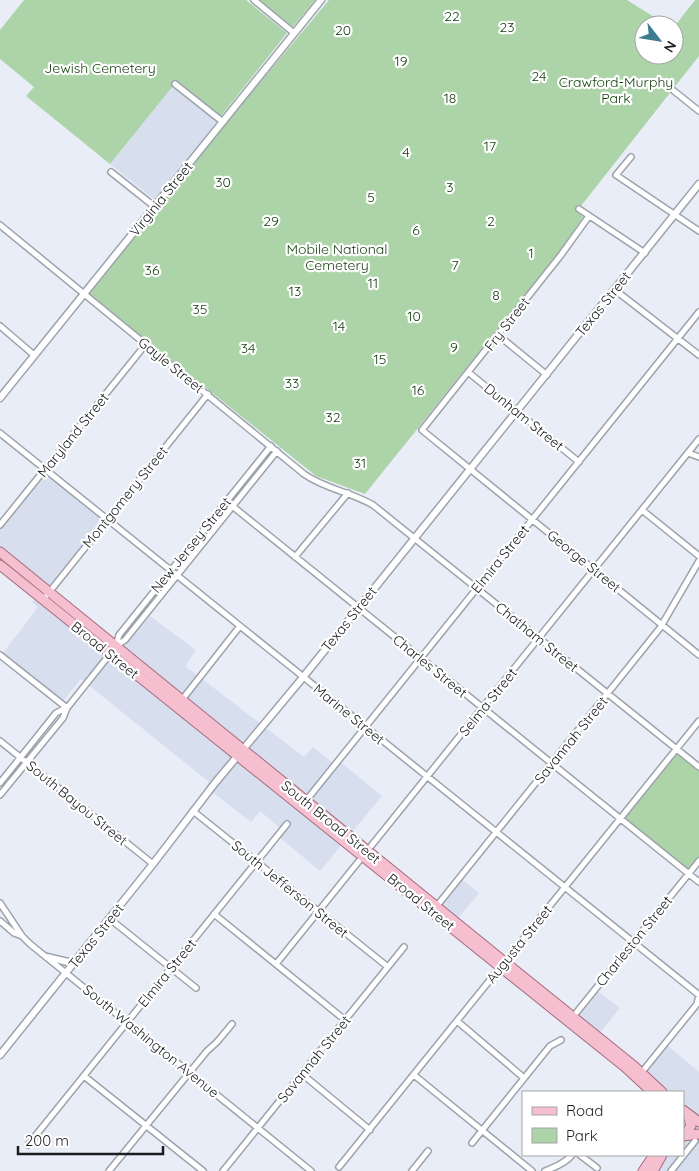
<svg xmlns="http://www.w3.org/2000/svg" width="699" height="1171" viewBox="0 0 699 1171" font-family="Quicksand,sans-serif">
  <rect width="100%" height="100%" fill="#e8edf7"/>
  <path fill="#d7dfef" d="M173,86L219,123L156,201L110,164Z
    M46,473L103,520L38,599L113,660L150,616L196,650L185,666L304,757L313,747L334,764L338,760L382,796L320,871L279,837L284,831L260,811L251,822L206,787L209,782L81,679L63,701L3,653L38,607L32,602L45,586L0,550V517L7,522Z
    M460,878L479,893L455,922L437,907Z
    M595,989L620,1008L597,1036L575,1015Z
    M667,1045L699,1072V1171H645L658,1155H683V1092H666L645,1072Z"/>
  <path fill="#add4a8" d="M24,0H246L287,33L221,116L177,81L110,164L26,96L34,87L0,59V30Z
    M258,0H315L292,28Z
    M329,0H627L667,25H644V55H674V27L695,0H699V56L577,211L583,217L561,250L365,494L316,476L89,294L228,121Z
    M676,749L699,767V861L689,873L620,818Z"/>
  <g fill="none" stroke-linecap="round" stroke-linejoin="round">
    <g stroke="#9da2ab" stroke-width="8">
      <path id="minor" d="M254,0L294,33
        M175,84L223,122
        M674,91L699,111
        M631,157L616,175L699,231
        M111,172L155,207
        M579,209L645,253
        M589,216L561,255L422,430L699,655
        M0,225L304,474C325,489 351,492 373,505L699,767
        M615,290L699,355
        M0,326L34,355
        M498,335L547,375
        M468,372L579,462
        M0,433L699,995
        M688,453L699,457
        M226,501L699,882
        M642,510L699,556
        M0,525L146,344
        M295,557L348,493
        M43,600L208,394
        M116,646L119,635L271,446
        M0,655L67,708
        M181,701L240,626
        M0,741L153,864
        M0,783L56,713L66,708
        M0,795L63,718L67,708L110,654L116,646L125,640L277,451
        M305,802L699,312
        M193,811L388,967
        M0,903L22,936L30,944L311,1171
        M436,907L660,628L699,561
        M214,914L345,1020
        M110,919L196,988
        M0,921L14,933L22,936
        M276,964L699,439
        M572,1018L699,861
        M457,1021L524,1078
        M642,1072L697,1004L699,995
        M302,1074L370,1130
        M414,1075L532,1171
        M84,1076L203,1171
        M472,1143L550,1046L561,1040
        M28,1145L287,824
        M580,1155L597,1168
        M339,1167L699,721
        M109,1171L207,1051L217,1042L232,1024
        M223,1171L404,947
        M412,1171L428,1151
        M545,1171C555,1167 565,1163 572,1155
        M671,1171L695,1141"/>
    </g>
    <g stroke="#9da2ab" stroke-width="9">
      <path id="tertiary" d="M0,398L321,0
        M47,957L68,962L76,960
        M0,1055L153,864L215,783L300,681L699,184"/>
    </g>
    <g stroke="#a56b7e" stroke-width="11">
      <path id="primary" d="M0,552L501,959L634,1066L662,1092
        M0,565L625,1067L652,1092
        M683,1110L699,1122
        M683,1136L699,1134
        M684,1136L691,1126L688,1115
        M643,1171L654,1155
        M653,1171L662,1155"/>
    </g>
    <use href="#minor" stroke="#fff" stroke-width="5"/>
    <use href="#tertiary" stroke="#fff" stroke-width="6"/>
    <use href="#primary" stroke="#f5bfd0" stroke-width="9"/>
  </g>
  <g text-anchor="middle" stroke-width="4.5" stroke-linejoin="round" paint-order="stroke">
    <g font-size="14" fill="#0f3d08" stroke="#fff">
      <text x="452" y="21">22</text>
      <text x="507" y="32">23</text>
      <text x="343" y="35">20</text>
      <text x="401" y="66">19</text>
      <text x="100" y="73">Jewish Cemetery</text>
      <text x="539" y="81">24</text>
      <text x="616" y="87">Crawford-Murphy<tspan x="616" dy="16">Park</tspan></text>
      <text x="450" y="103">18</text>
      <text x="490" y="151">17</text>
      <text x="406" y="157">4</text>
      <text x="223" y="187">30</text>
      <text x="450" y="192">3</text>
      <text x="371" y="202">5</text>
      <text x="271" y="226">29</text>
      <text x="491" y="226">2</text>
      <text x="416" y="235">6</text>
      <text x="337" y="254">Mobile National<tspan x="337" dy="16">Cemetery</tspan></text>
      <text x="531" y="258">1</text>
      <text x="455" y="270">7</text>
      <text x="152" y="275">36</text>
      <text x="373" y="288">11</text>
      <text x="295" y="296">13</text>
      <text x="496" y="300">8</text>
      <text x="200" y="314">35</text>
      <text x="414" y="321">10</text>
      <text x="339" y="331">14</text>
      <text x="454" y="352">9</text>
      <text x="248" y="353">34</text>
      <text x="380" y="364">15</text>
      <text x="292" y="388">33</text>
      <text x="418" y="395">16</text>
      <text x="333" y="422">32</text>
      <text x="360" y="468">31</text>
    </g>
    <g font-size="14" fill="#1b1d20" stroke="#fff">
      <text transform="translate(161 199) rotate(-51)" y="5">Virginia Street</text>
      <text transform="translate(603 304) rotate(-51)" y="5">Texas Street</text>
      <text transform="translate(507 324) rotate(-52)" y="5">Fry Street</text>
      <text transform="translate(171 365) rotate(39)" y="5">Gayle Street</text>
      <text transform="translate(524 417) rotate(39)" y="5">Dunham Street</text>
      <text transform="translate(73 435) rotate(-51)" y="5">Maryland Street</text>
      <text transform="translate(125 497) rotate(-51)" y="5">Montgomery Street</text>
      <text transform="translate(191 545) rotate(-51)" y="5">New Jersey Street</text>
      <text transform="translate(500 559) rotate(-51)" y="5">Elmira Street</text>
      <text transform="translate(584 561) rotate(39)" y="5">George Street</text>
      <text transform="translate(349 619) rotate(-51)" y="5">Texas Street</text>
      <text transform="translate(537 637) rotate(39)" y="5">Chatham Street</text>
      <text transform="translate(105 650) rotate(39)" y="5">Broad Street</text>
      <text transform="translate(430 666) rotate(39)" y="5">Charles Street</text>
      <text transform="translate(488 702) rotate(-51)" y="5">Selma Street</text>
      <text transform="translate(349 714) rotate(39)" y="5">Marine Street</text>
      <text transform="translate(571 740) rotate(-51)" y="5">Savannah Street</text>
      <text transform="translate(77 803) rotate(39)" y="5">South Bayou Street</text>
      <text transform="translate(331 822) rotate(39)" y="5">South Broad Street</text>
      <text transform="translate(290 889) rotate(39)" y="5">South Jefferson Street</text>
      <text transform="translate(421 902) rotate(39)" y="5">Broad Street</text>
      <text transform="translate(96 936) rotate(-51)" y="5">Texas Street</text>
      <text transform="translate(634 941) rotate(-51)" y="5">Charleston Street</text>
      <text transform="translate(519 944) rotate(-51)" y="5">Augusta Street</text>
      <text transform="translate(167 973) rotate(-51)" y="5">Elmira Street</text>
      <text transform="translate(151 1041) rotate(39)" y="5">South Washington Avenue</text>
      <text transform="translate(314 1059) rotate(-51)" y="5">Savannah Street</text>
    </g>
  </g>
  <rect x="522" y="1091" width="162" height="65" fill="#ffffff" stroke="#a4a5a6"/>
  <rect x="532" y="1107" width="25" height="8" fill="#f5bfd0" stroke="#a4a5a6"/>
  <text x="566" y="1116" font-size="15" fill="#1b1d20">Road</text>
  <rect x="532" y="1128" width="25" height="15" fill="#add4a8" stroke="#a4a5a6"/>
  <text x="566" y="1141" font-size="15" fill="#1b1d20">Park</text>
  <g transform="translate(659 40) rotate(121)"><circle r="24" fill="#ffffff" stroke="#a4a5a6"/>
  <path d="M0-4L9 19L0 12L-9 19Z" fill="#3e7d91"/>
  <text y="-8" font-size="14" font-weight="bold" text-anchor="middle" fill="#1b1d20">N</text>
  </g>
  <path d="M18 1146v8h145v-8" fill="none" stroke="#1b1d20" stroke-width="2.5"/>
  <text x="25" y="1146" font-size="15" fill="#1b1d20" stroke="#ffffff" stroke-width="4" paint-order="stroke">200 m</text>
</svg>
